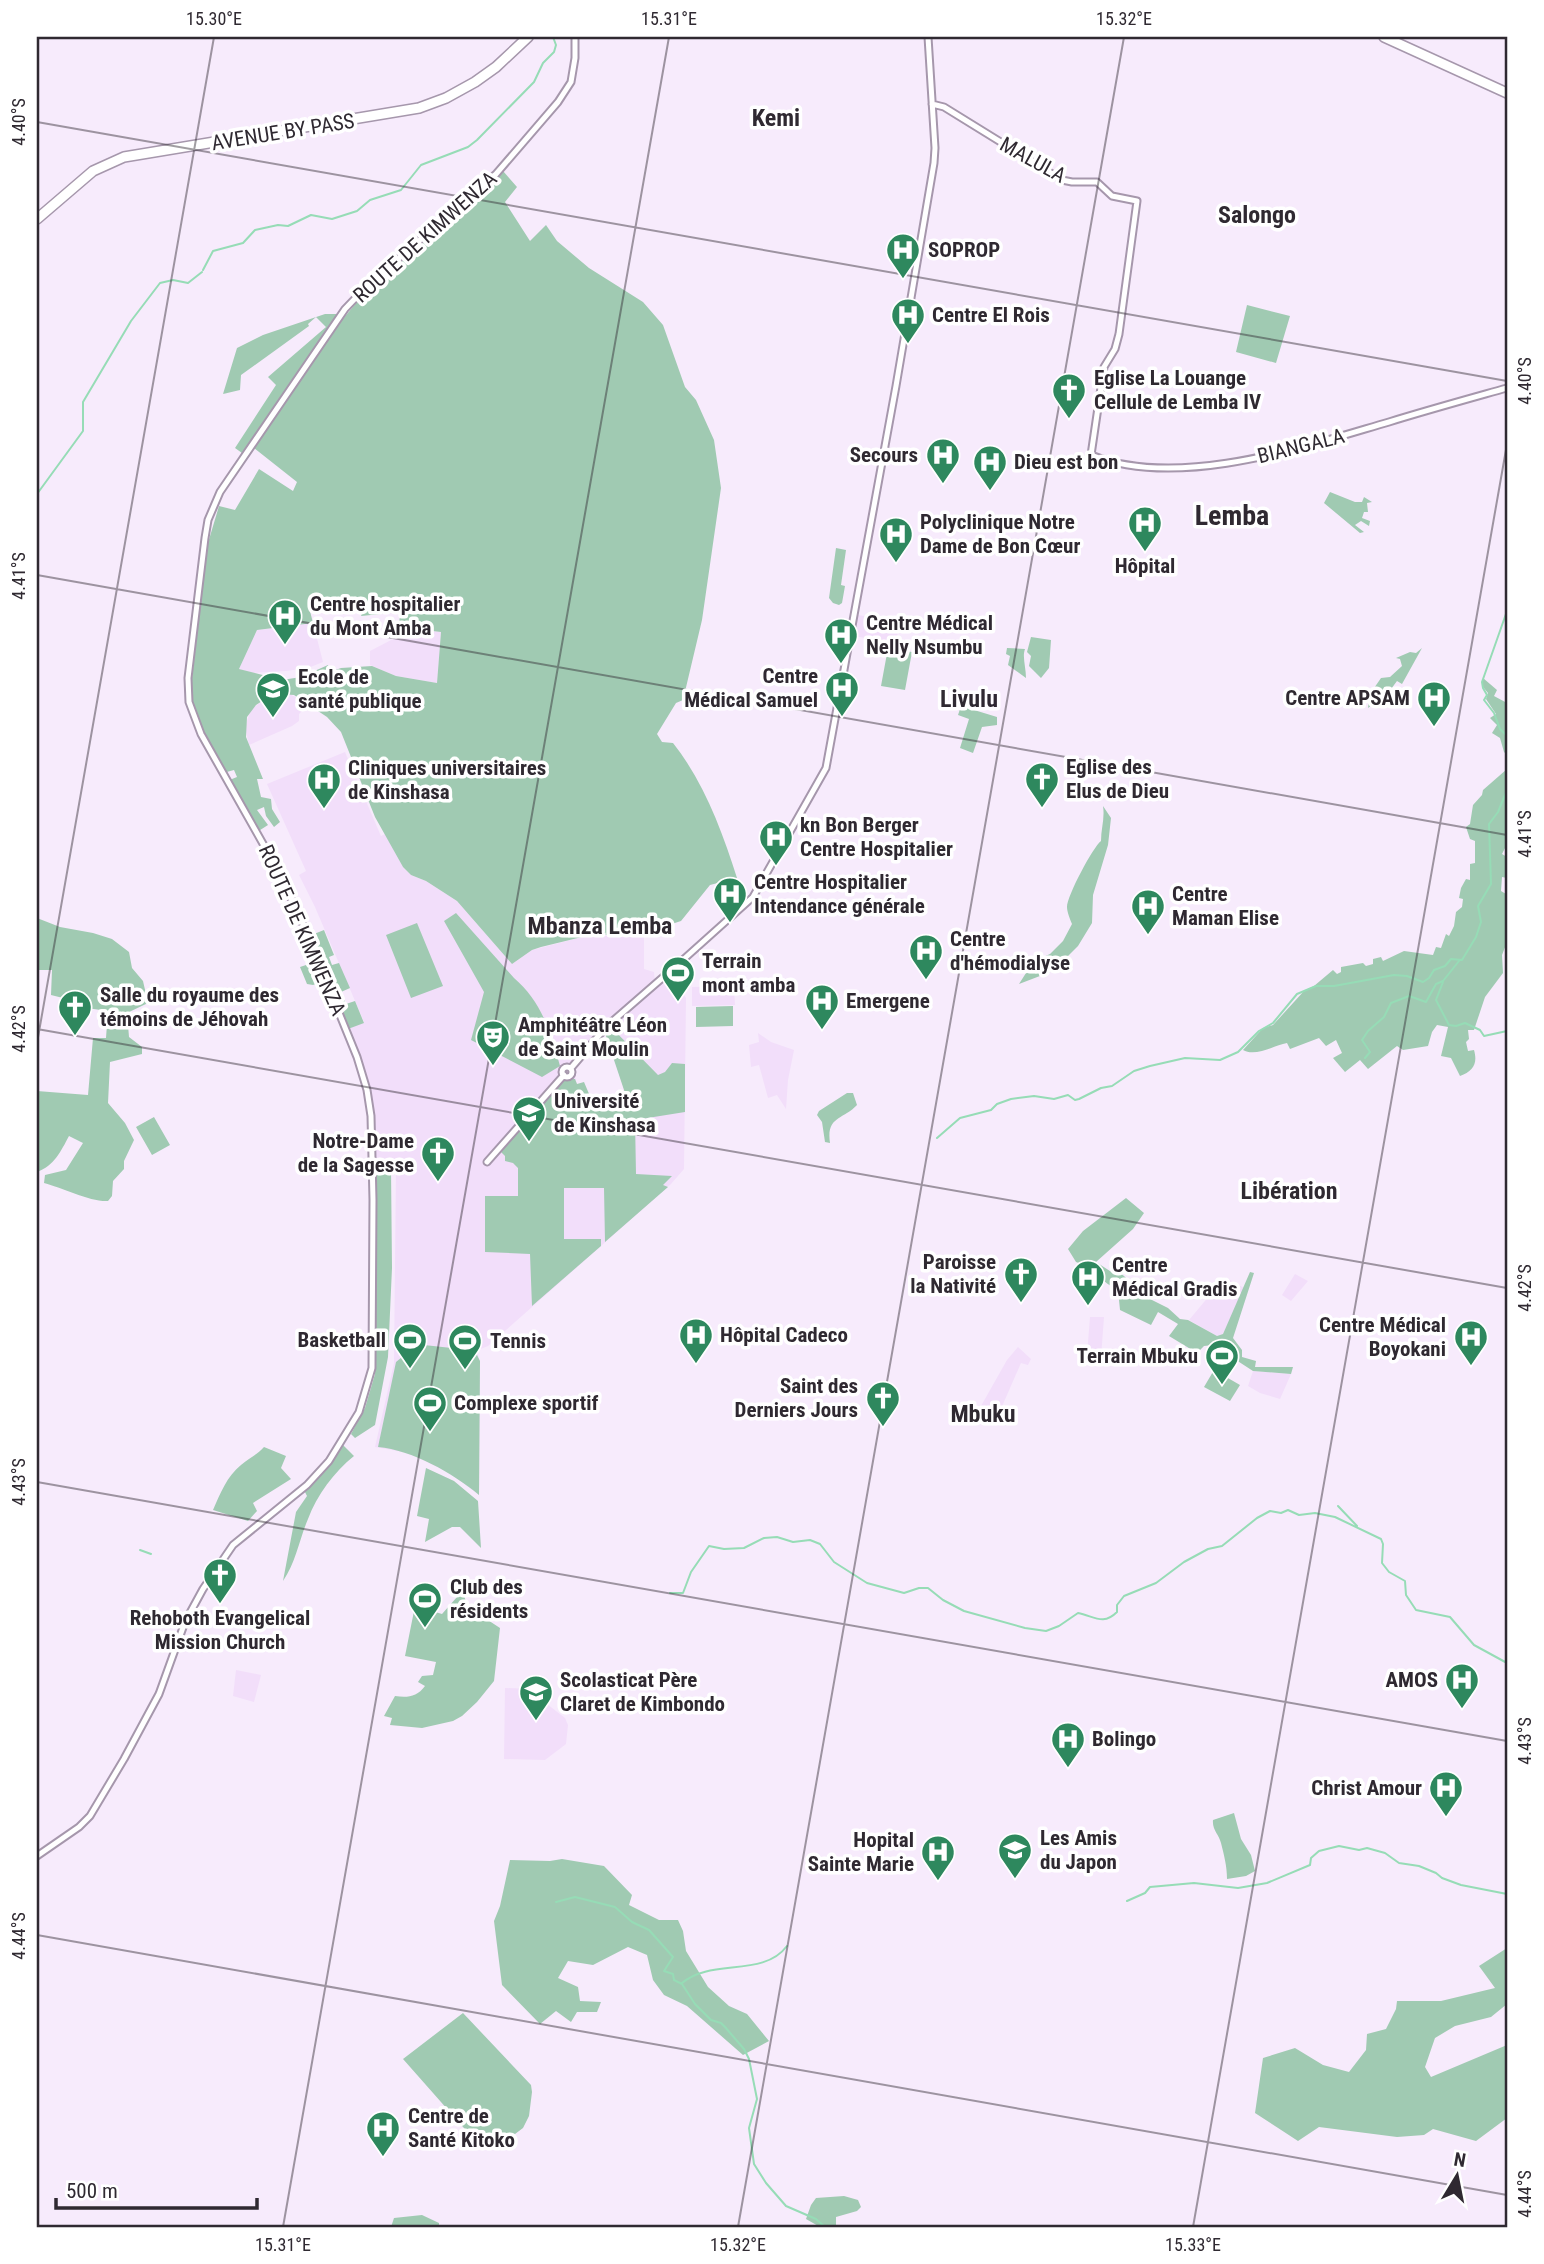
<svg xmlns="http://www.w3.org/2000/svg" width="1544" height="2264" viewBox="0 0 1544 2264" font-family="'Roboto Condensed',sans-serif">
  <rect width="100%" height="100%" fill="#f7ebfc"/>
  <path fill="#f2defa" d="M858,615L900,622L895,646L884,644V641L853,636Z
    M313,623L323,662L308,668L286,671L251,673L239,669L257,630Z
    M398,627L441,632L437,683L396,676L370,665V651L395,638Z
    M288,693L313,707L302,711L299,714V721L292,726L249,745L245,727L251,709L270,696Z
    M345,752L381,836L385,834L403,867L411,875L426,881L457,901L512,964L532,950L586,936L644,933V969L654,972L655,982L572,1064L585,1118L661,1079L611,1027L666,979L674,981L686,998L684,1169L671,1184L488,1346L478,1350L480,1375L479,1495L451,1474L409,1453L375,1447L394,1363L396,1168L374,1167L371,1098L362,1063L348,1029L364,1022L315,907L299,875L306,871L267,784Z
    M732,986L734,988L735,1005L692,1006V987Z
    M758,1033L771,1042L794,1050L788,1080L786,1109L777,1095L768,1098L759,1065L751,1067L749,1045L759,1042Z
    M1295,1274L1308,1281L1291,1301L1282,1295Z
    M1225,1277L1244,1288L1223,1334L1217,1336L1189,1320Z
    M1090,1317H1104L1101,1357L1087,1355Z
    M1018,1347L1031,1359L1028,1365L1021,1363L1000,1411L996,1414L981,1406L1007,1360Z
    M1253,1371L1291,1374L1280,1399L1260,1393L1248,1386Z
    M236,1670L261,1675L254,1702L233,1696Z
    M505,1688L534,1689L547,1704L565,1718L568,1725L566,1744L545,1760L504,1759Z"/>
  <path fill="#a0cab2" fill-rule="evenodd" d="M503,171L517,187L505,202L530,241L546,225L557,241L589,268L643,302L663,325L685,387L696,400L714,440L721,488L702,620L683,700L676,703L657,734L662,742L673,743C704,782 722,831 737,878L710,885L681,921L644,933L586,936L541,947L532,950L512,964L457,901L426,881L411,875L403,867L375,817L341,732L327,717L294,695L278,694L270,696L256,705L247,717L246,737L263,779H257L261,797L271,799L272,809L280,822L274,827L266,816L264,807L257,810L268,825L257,832L227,781L237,777L234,770L223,773L202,733L190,694L208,543L219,506L235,510L259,469L293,491L297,482L254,448L342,320L357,302ZM354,600L366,601L361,616L401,612L398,627L441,632L437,683L396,676L372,666L341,668L330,672L328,665L301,677L282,680L239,669L257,630L313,623L310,611Z
    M1247,305L1290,316L1276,363L1236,352Z
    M325,314H338L242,453L235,448L276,385L268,377L326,327L316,317L308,324L309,326L241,375L240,390L223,394L237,348L263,335Z
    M1330,492L1355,502H1362L1364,497L1372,502L1367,503L1368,512H1364L1362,518L1370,521L1369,526L1361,521L1355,525L1364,532L1360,533L1324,503Z
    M836,548L846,550L841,585L845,586L842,603L839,605L833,603L829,598Z
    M1031,637L1051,640L1049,668L1041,678L1029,666L1031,656L1027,652Z
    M888,648L912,652L905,690L881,686Z
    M1007,648L1025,649C1022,657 1026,667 1026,678L1008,665L1010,656L1006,654Z
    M1422,648L1402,684L1397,681L1388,693L1368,708L1370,694L1381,678L1390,677L1402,666L1400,659L1396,658L1410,652L1416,653Z
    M1483,678L1497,690L1494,696L1507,703V755L1504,752L1500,738L1492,733L1497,725L1490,718L1496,714L1486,699L1488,693L1483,687Z
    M961,706L997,717V725L982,727L973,753L960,748L969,719L958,715Z
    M1507,769V844L1502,854L1507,857V878L1502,877L1501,891L1506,894L1507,899V942L1502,955L1503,973L1485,997L1474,1030H1468L1469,1039L1466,1042L1468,1051L1474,1050C1478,1064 1473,1071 1460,1076L1451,1058L1441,1056L1448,1027L1437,1025L1432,1032L1428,1046L1403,1050L1397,1046L1368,1069L1360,1060L1345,1072L1333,1058L1342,1053L1336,1040L1326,1046L1319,1038L1290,1049L1287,1043C1273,1046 1255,1057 1243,1050L1263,1028L1273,1025L1304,991L1314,986L1333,970L1337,974L1341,972V967L1363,963L1366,966L1373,964V959L1381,957L1383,961L1404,951L1433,955L1436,947L1441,948L1446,934L1449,936L1454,926L1456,912L1462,907L1463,899L1459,898L1461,888L1466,879L1470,880V864L1475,863V841L1470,839L1466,827L1470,824L1473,805L1482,795L1483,790Z
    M1103,806L1111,818L1108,845L1093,895L1092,923L1078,946L1053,971L1019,984L1033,962L1050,954L1063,941L1072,924C1070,919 1067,912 1067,907C1067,896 1093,847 1101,841C1101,829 1105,818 1103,806Z
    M456,913L514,978C541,1001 551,1032 560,1066L542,1077L471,1040L484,992L444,921Z
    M37,918L60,927L93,933L112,939L129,952L132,968L143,981L148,1003L127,1013L129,1037L142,1047V1054L110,1062L108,1103L125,1123L134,1140L124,1161V1169L113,1181L112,1196L108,1201C90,1202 63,1188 44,1183L45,1175L66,1170L83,1143L69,1136C61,1151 54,1166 37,1172V1091L88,1095L93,1038H106L108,1011L72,1006L71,1000L51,995L52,970H37Z
    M417,923L443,986L411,998L386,935Z
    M324,930L334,955L329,957L332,965L339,963L350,988L341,992L346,1004L355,1001L364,1023L348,1029L309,936Z
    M315,962L322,982L313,985L307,984L300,967Z
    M733,1006V1026L696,1027V1007Z
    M611,1027L658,1075L665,1072L672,1063L685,1064V1112L635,1120L636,1174L672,1176L663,1185L668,1187L605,1242L604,1188H564V1239H601V1246L532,1306L530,1254L485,1252V1196H518V1168L513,1163L505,1161V1156L501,1152L564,1079H575L577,1084L584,1082L595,1108L626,1096L605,1033Z
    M847,1093H853L857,1105C843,1120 826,1116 830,1143L825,1142L822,1122L817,1115L819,1111Z
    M154,1117L170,1145L152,1155L136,1127Z
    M373,1168L391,1169L392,1268L388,1357L375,1425L355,1438L351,1434L365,1408L375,1374L376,1309Z
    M1126,1198L1144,1213L1133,1229L1096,1262L1113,1273L1116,1269L1150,1299L1168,1308L1180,1319L1188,1320L1217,1336L1223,1334L1250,1272L1254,1273L1233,1338L1242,1350V1357L1256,1361L1255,1367H1293L1291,1374L1253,1371L1213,1345L1204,1346L1197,1353L1169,1336L1178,1324L1158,1312L1151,1325L1120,1310L1118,1290C1102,1283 1093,1267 1076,1262L1068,1249L1083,1231Z
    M424,1345L470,1350L476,1353L480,1361L479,1495C453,1473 412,1450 378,1447L396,1362L413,1348Z
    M1214,1370L1240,1385L1230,1401L1204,1387Z
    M343,1445L354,1456C334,1472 317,1495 308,1519C299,1540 296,1562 283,1581L296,1512L307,1496L304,1490C321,1479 331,1462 343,1445Z
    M264,1447L286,1456L281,1468L291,1479L253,1503L257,1511L248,1521L213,1510C220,1494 227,1476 241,1465C249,1458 257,1455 264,1447Z
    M426,1468L454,1481L478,1501L481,1548L460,1527H452L425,1542L429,1519L417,1516Z
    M459,1582L468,1607L500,1628L494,1681L477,1702L462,1716L453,1721L422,1728L390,1725L392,1718L384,1716L395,1696C407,1698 417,1697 425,1686L418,1682L422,1676L433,1675L436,1662L405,1656L415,1606L442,1614L457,1597V1583Z
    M1234,1813L1241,1839L1251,1855L1255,1871L1246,1876L1227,1879C1227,1866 1224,1855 1221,1843C1219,1834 1212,1830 1213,1820Z
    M562,1859L604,1866L632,1895L629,1905L659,1920H678L683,1931L686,1951L708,1987L729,2006L747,2014L769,2041L743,2055L687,2006L664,1995L653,1980L647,1955L628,1947L593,1965L568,1961L558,1978L578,1987L580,2001L601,2002L597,2012H577L571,2022L556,2011L540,2024L502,1985L494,1921L500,1906L510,1860L550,1861Z
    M1507,1948V2004L1491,2017L1455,2026L1435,2038L1425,2067L1431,2077L1507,2045V2118L1476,2141L1433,2129L1424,2135L1397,2137L1319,2127L1298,2141L1255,2113L1263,2058L1295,2048L1323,2065L1349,2072L1366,2050L1367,2034L1386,2029L1396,2009L1397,2001H1441L1495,1988L1479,1966Z
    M463,2013L531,2085L532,2092L529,2116L523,2128L511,2137L488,2141L471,2136L403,2059Z
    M844,2196L858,2200L861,2207L857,2211L836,2217V2227H820L806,2219L811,2205L816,2198Z
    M422,2215L439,2223V2227H391L394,2218Z"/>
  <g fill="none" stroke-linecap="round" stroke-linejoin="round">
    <path stroke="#96dcb6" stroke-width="2" d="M203,270L213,251L243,243L255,230L278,225L288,226L311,215L332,219L357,211L370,200L401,190L421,165L468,147L477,140L534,82L543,63L554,52L556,45L553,37
      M37,494L83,431V402L131,321L160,283L173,280L188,283L202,272
      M1507,611L1482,682L1483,688L1487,695L1484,700L1494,713L1500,729L1507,736
      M1443,982L1436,1000L1449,1025L1456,1026L1465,1023L1480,1030L1484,1036L1507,1031
      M1365,1058L1370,1052L1362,1040L1368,1031L1384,1017L1391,1003L1409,996L1426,1002L1436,984L1443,981L1459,961
      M937,1138L960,1118L991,1110L997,1104L1011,1099L1034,1096L1054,1099L1068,1095L1075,1100L1079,1099L1101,1088L1112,1086L1134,1071L1150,1066L1185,1058L1220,1060L1238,1052L1259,1031L1273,1023L1297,994L1316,986H1334L1394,975L1407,976L1423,982L1429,978L1434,970L1445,966L1451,959L1462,960L1476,937L1481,922L1478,906L1491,884L1489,824L1498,812L1507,790
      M1338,1506L1357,1526
      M140,1550L151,1554
      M670,1593H683L691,1572L709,1546L724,1549L744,1548L764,1538L777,1537L793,1542L810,1540L820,1544L834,1562L867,1583L904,1593L919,1588H928L943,1600L964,1611L1025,1628L1046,1631L1059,1626L1078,1613C1094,1616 1103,1626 1117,1612V1605L1124,1596L1156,1583L1184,1562L1208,1549L1222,1546L1257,1518L1270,1511L1281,1513L1288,1510L1299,1515L1315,1513L1335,1517L1381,1539L1383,1544L1382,1563L1389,1572L1405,1581L1406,1595L1416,1610L1450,1617L1474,1645L1507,1663
      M1127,1901L1145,1893L1150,1887L1194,1883L1238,1888L1267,1883L1310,1865L1311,1858L1319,1851L1339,1846L1359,1850L1367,1848L1385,1853L1399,1863L1419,1866L1436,1873L1442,1878L1461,1885L1507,1894
      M556,1902L575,1897L615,1907L632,1922L649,1930L673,1957L664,1971L673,1974L674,1980L682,1984L695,2004L711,2020L721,2023L725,2027L744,2049L749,2059L757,2099L749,2128L754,2164L766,2183L786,2206L816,2219L825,2227
      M682,1983C711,1958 763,1978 787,1946"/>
    <g stroke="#a697ac" stroke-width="9">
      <path id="secondary" d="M932,104L944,107L1062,180L1072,182H1097L1112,196L1137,201L1119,334L1115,349L1104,367L1091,455C1178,490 1303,447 1389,422C1428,410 1468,399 1507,388
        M666.5 970a4.5 4.5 0 1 1 9 0a4.5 4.5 0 1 1-9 0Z
        M675,967L753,897L826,768L896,386L934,163L935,148L928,37
        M562 1072a5 5 0 1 1 10 0a5 5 0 1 1-10 0Z
        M571,1068L607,1026L668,973
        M487,1162L564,1075
        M37,1856L79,1827L90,1816L124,1759L159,1694L185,1622L203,1589L233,1545L307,1485L329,1461L359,1412L372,1368L373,1200L371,1116L367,1090L357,1057L300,917L275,865L201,734L189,702L188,678L205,538L208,520L220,492L345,309L368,285L496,174L558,102L571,82L575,58V37"/>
    </g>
    <g stroke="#a697ac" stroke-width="12">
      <path id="highway" d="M1384,37L1507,93
        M37,219L93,171L124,157L419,108L446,98L475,82L496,67L528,37"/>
    </g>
    <use href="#secondary" stroke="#fff" stroke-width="5"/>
    <use href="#highway" stroke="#fff" stroke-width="9"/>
  </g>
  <path fill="none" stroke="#2f2931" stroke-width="2" stroke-opacity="0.45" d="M37,122L1507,381M37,575L1507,835M37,1029L1507,1288M37,1043L214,37M37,1482L1507,1741M37,1935L1507,2195M283,2227L669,37M738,2227L1124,37M1193,2227L1507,444"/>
  <defs>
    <g id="hospital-pin" transform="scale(1.75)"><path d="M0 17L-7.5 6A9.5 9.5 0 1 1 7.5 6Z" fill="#2e885e" stroke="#fff"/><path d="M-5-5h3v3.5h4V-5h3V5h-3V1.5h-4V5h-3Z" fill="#fff"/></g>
    <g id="church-pin" transform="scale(1.75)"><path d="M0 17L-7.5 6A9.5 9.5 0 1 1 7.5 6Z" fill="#2e885e" stroke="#fff"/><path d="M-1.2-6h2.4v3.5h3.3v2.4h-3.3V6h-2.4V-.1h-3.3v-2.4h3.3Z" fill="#fff"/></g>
    <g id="university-pin" transform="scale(1.75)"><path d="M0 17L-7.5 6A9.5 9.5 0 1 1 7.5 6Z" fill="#2e885e" stroke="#fff"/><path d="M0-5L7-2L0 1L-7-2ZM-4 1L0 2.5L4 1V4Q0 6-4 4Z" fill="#fff"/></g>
    <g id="stadium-pin" transform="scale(1.75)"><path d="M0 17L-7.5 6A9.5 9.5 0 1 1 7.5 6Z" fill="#2e885e" stroke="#fff"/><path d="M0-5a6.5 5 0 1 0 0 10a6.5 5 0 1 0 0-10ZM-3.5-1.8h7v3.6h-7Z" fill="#fff"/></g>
    <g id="theatre-pin" transform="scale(1.75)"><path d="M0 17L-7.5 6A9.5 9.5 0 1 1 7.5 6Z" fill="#2e885e" stroke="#fff"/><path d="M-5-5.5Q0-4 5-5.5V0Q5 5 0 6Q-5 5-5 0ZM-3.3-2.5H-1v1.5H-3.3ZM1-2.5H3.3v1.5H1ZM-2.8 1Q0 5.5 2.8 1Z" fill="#fff"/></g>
  </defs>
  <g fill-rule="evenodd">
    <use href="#hospital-pin" x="903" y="250"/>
    <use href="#hospital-pin" x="908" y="315"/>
    <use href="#church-pin" x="1069" y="390"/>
    <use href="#hospital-pin" x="943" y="455"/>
    <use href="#hospital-pin" x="990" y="462"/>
    <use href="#hospital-pin" x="1145" y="523"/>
    <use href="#hospital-pin" x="896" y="534"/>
    <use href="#hospital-pin" x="285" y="616"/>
    <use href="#hospital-pin" x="841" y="635"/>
    <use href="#hospital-pin" x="842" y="688"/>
    <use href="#university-pin" x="273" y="689"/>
    <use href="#hospital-pin" x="1434" y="698"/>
    <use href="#church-pin" x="1042" y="779"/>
    <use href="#hospital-pin" x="324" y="780"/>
    <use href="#hospital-pin" x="776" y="837"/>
    <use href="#hospital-pin" x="730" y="894"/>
    <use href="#hospital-pin" x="1148" y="906"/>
    <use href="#hospital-pin" x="926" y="951"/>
    <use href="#stadium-pin" x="678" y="973"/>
    <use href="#hospital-pin" x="822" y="1001"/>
    <use href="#church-pin" x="75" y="1007"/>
    <use href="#theatre-pin" x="493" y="1037"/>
    <use href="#university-pin" x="529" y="1113"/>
    <use href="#church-pin" x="438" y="1153"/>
    <use href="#church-pin" x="1021" y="1274"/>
    <use href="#hospital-pin" x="1088" y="1277"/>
    <use href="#hospital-pin" x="696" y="1335"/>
    <use href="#hospital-pin" x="1471" y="1337"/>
    <use href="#stadium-pin" x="410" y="1340"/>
    <use href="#stadium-pin" x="465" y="1341"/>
    <use href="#stadium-pin" x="1222" y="1356"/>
    <use href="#church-pin" x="883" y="1398"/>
    <use href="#stadium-pin" x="430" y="1403"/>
    <use href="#church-pin" x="220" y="1575"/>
    <use href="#stadium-pin" x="425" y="1599"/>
    <use href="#hospital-pin" x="1462" y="1680"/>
    <use href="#university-pin" x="536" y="1692"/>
    <use href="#hospital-pin" x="1068" y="1739"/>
    <use href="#hospital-pin" x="1446" y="1788"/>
    <use href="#university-pin" x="1015" y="1850"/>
    <use href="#hospital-pin" x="938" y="1852"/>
    <use href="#hospital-pin" x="383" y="2128"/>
  </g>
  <g text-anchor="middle" stroke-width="7" stroke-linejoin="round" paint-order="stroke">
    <g font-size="21" fill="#2f2931" stroke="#fff">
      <text transform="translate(283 132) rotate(-9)" y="7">AVENUE BY PASS</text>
      <text transform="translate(1033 160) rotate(29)" y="7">MALULA</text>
      <text transform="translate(425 237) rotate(-42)" y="7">ROUTE DE KIMWENZA</text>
      <text transform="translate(1301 446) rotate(-14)" y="7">BIANGALA</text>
      <text transform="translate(302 930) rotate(66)" y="7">ROUTE DE KIMWENZA</text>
    </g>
    <g font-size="21" font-weight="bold" fill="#2f2931" stroke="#fff" text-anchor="start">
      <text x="928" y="257">SOPROP</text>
      <text x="932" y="322">Centre El Rois</text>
      <text x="1094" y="385">Eglise La Louange<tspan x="1094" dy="24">Cellule de Lemba IV</tspan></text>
      <text x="918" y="462" text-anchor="end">Secours</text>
      <text x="1014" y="469">Dieu est bon</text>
      <text x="920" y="529">Polyclinique Notre<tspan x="920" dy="24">Dame de Bon Cœur</tspan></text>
      <text x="1145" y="573" text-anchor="middle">Hôpital</text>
      <text x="310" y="611">Centre hospitalier<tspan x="310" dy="24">du Mont Amba</tspan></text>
      <text x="866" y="630">Centre Médical<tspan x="866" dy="24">Nelly Nsumbu</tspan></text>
      <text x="818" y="683" text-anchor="end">Centre<tspan x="818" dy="24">Médical Samuel</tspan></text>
      <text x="298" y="684">Ecole de<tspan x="298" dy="24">santé publique</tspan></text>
      <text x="1410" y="705" text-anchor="end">Centre APSAM</text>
      <text x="1066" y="774">Eglise des<tspan x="1066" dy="24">Elus de Dieu</tspan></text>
      <text x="348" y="775">Cliniques universitaires<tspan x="348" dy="24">de Kinshasa</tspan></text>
      <text x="800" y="832">kn Bon Berger<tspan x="800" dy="24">Centre Hospitalier</tspan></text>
      <text x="754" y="889">Centre Hospitalier<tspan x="754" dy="24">Intendance générale</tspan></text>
      <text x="1172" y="901">Centre<tspan x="1172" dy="24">Maman Elise</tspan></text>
      <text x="950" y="946">Centre<tspan x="950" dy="24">d'hémodialyse</tspan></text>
      <text x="702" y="968">Terrain<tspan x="702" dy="24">mont amba</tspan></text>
      <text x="100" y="1002">Salle du royaume des<tspan x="100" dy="24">témoins de Jéhovah</tspan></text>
      <text x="846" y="1008">Emergene</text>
      <text x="518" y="1032">Amphitéâtre Léon<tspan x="518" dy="24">de Saint Moulin</tspan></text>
      <text x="554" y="1108">Université<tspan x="554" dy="24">de Kinshasa</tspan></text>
      <text x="414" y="1148" text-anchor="end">Notre-Dame<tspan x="414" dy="24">de la Sagesse</tspan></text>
      <text x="996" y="1269" text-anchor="end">Paroisse<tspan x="996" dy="24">la Nativité</tspan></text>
      <text x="1112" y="1272">Centre<tspan x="1112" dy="24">Médical Gradis</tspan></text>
      <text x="1446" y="1332" text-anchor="end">Centre Médical<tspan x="1446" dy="24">Boyokani</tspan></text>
      <text x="720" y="1342">Hôpital Cadeco</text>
      <text x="386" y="1347" text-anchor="end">Basketball</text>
      <text x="490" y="1348">Tennis</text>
      <text x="1198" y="1363" text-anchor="end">Terrain Mbuku</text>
      <text x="858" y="1393" text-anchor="end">Saint des<tspan x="858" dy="24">Derniers Jours</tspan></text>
      <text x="454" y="1410">Complexe sportif</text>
      <text x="450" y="1594">Club des<tspan x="450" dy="24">résidents</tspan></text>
      <text x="220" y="1625" text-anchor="middle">Rehoboth Evangelical<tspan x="220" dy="24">Mission Church</tspan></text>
      <text x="560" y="1687">Scolasticat Père<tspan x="560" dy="24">Claret de Kimbondo</tspan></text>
      <text x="1438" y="1687" text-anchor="end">AMOS</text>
      <text x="1092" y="1746">Bolingo</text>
      <text x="1422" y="1795" text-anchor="end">Christ Amour</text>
      <text x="1040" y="1845">Les Amis<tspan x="1040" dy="24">du Japon</tspan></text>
      <text x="914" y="1847" text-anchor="end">Hopital<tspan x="914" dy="24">Sainte Marie</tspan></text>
      <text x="408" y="2123">Centre de<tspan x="408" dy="24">Santé Kitoko</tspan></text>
    </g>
    <g font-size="24" font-weight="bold" fill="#2f2931" stroke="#fff">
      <text x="776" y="126">Kemi</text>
      <text x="1257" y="223">Salongo</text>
      <text x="969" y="707">Livulu</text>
      <text x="600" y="934">Mbanza Lemba</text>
      <text x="1289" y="1199">Libération</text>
      <text x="983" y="1422">Mbuku</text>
    </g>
    <g font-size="28" font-weight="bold" fill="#2f2931" stroke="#fff">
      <text x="1232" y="525">Lemba</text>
    </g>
  </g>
  <rect width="1544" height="2264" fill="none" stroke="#ffffff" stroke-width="77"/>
  <g transform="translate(1457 2176) rotate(10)" stroke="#ffffff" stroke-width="5" paint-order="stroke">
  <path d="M0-5L12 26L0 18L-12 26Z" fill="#2f2931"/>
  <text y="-10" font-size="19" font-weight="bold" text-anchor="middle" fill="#2f2931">N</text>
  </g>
  <path d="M56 2198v10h201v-10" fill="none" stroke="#2f2931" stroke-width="3.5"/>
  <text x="66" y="2198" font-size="21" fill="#2f2931" stroke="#ffffff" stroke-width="5" paint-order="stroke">500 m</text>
  <rect x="38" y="38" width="1468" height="2188" fill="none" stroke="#2f2931" stroke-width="2.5"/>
  <g font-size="18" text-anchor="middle" fill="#2f2931">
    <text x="214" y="25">15.30°E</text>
    <text x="669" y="25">15.31°E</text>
    <text x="1124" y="25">15.32°E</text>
    <text transform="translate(19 122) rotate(-90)" y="6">4.40°S</text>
    <text transform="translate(1525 381) rotate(-90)" y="6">4.40°S</text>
    <text transform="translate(19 576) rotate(-90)" y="6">4.41°S</text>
    <text transform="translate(1525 834) rotate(-90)" y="6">4.41°S</text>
    <text transform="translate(19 1029) rotate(-90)" y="6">4.42°S</text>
    <text transform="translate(1525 1288) rotate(-90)" y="6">4.42°S</text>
    <text transform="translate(19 1482) rotate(-90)" y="6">4.43°S</text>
    <text transform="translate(1525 1741) rotate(-90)" y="6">4.43°S</text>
    <text transform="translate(19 1936) rotate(-90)" y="6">4.44°S</text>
    <text transform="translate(1525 2194) rotate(-90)" y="6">4.44°S</text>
    <text x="283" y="2251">15.31°E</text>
    <text x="738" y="2251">15.32°E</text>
    <text x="1193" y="2251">15.33°E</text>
  </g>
</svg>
